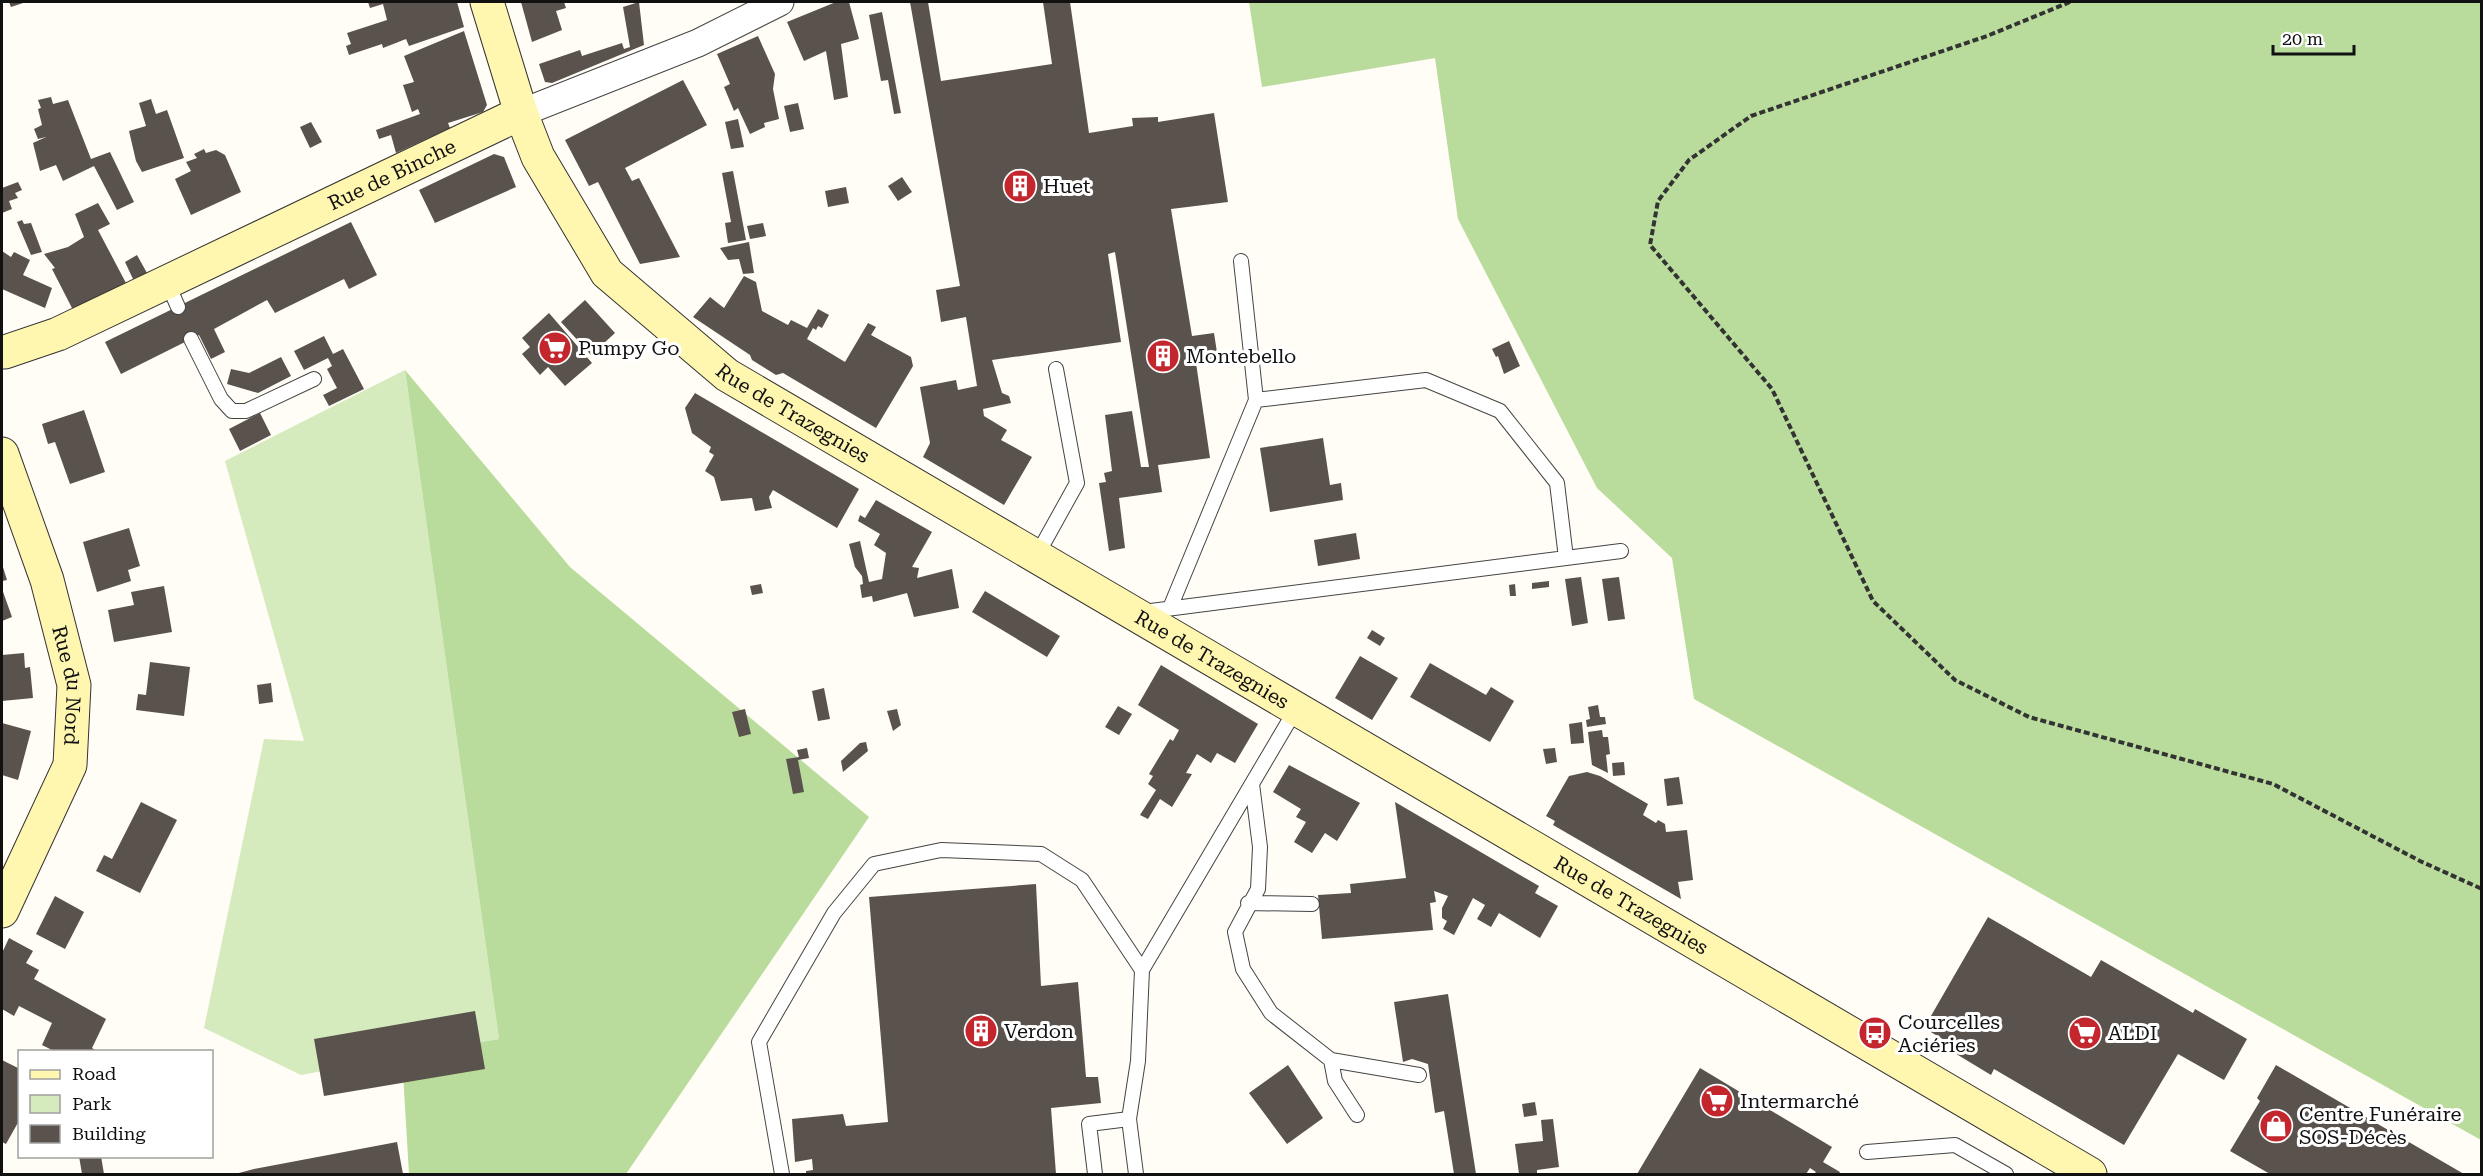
<svg xmlns="http://www.w3.org/2000/svg" width="2483" height="1176" viewBox="0 0 2483 1176" font-family="'Roboto Serif',serif">
  <rect width="100%" height="100%" fill="#fffdf5"/>
  <path fill="#d5ebbd" d="M405,370L499,1039L301,1075L204,1028L264,739L304,741L225,461Z"/>
  <path fill="#b9dc9c" d="M1249,2H2481V1140L1694,699L1672,558L1597,488L1458,219L1435,58L1262,87Z
    M405,370L570,567L869,817L626,1174H409L402,1056L499,1039Z"/>
  <path fill="#5a524d" d="M9,2H26L11,7Z
    M368,2H457L464,27L409,46L406,39L383,48L382,44L349,55L346,46L351,44L347,33L387,20L383,4L370,8Z
    M521,2H564L566,8L556,11L562,30L532,42Z
    M639,2L644,45L552,83L545,82L539,64L580,50L582,56L622,43L624,49L630,47L623,7Z
    M836,2H849L859,39L841,44L848,97L834,100L826,51L804,61L787,22Z
    M910,2H928L941,81L1052,64L1043,2H1070L1089,133L1133,126L1132,118L1158,117V122L1214,113L1228,202L1171,209L1192,336L1214,333L1218,359L1196,363L1210,458L1158,465L1162,492L1119,498L1125,548L1109,551L1099,483L1106,482L1104,473L1112,471L1105,415L1132,411L1141,467H1149L1115,252L1108,254L1121,342L992,360L1002,393L1009,396L1011,403L983,409L984,416L1007,430L1001,440L1032,457L1004,505L923,457L930,443L920,387L956,380L958,390L977,386L966,317L941,322L936,290L960,286Z
    M882,12L901,113L894,114L888,80L881,81L869,15Z
    M464,31L487,105L483,112L448,123L450,128L396,153L391,135L379,139L376,130L420,114L418,109L412,112L403,85L414,82L404,56Z
    M758,36L775,74L773,89L779,119L764,123L765,127L750,134L738,108L734,111L724,87L730,84L717,54Z
    M683,80L707,125L625,168L632,181L639,178L680,257L640,264L598,182L589,186L565,140Z
    M51,97L53,104L68,100L91,159L110,152L134,202L117,210L94,166L63,181L56,165L40,171L33,143L46,137L38,139L34,129L42,125L38,109L41,108L38,100Z
    M151,99L156,114L167,110L184,158L142,172L136,161L129,131L146,126L139,103Z
    M798,103L804,129L790,132L784,106Z
    M738,119L744,147L731,149L725,122Z
    M311,122L322,142L310,148L300,127Z
    M204,149L206,153L216,150L225,155L241,192L191,215L175,179L191,171L186,162L197,158L194,154Z
    M494,154L504,157L516,187L435,223L419,190Z
    M733,171L746,240L728,243L725,223L731,222L722,173Z
    M902,177L912,192L898,201L888,186Z
    M18,182L22,190L15,193L18,198L9,201L12,209L2,213V188Z
    M846,187L849,203L828,207L825,191Z
    M98,203L110,224L98,230L126,283L73,310L52,269L55,268L44,254L68,247L84,237L75,214Z
    M22,220L24,224L31,223L42,252L31,255L17,222Z
    M351,222L377,275L349,289L344,279L275,313L267,300L214,329L225,352L211,359L199,335L121,374L105,342Z
    M763,223L766,236L750,239L747,226Z
    M749,242L754,273L743,274L739,259L728,260L720,248Z
    M2,251L11,257L14,252L30,260L23,275L52,288L45,308L2,289Z
    M137,255L147,273L133,279L125,262Z
    M744,276L756,282L762,311L788,325L791,320L807,328L818,309L829,315L822,328L818,326L816,330L813,328L807,339L845,362L868,323L876,327L871,335L911,357L913,366L876,428L783,373L776,375L752,360L750,355L693,317L710,297L724,308Z
    M585,300L615,333L591,355L561,322Z
    M549,313L592,363L565,386L548,367L540,375L522,354L530,347L522,338Z
    M324,336L333,354L343,349L364,389L329,406L323,395L337,388L327,369L332,366L328,358L304,370L294,351Z
    M1509,341L1520,366L1504,374L1498,356L1496,357L1492,349Z
    M281,357L291,376L258,393L227,384L231,369L249,373Z
    M695,393L859,489L837,528L773,490L769,497L772,508L755,511L752,498L721,501L714,477L705,471L714,455L709,452L711,447L692,433L685,408Z
    M84,410L105,472L70,484L55,442L48,444L42,424Z
    M260,413L271,435L240,451L229,429Z
    M1323,438L1330,485L1341,483L1343,500L1270,512L1260,448Z
    M876,500L932,532L912,567L919,568L917,578L952,569L959,608L914,617L907,593L873,602L872,596L862,598L860,585L863,584L862,576L855,567L849,544L860,541L869,582L882,579L886,553L874,545L880,534L858,521L860,515L865,518Z
    M129,528L140,566L128,570L131,581L97,592L83,542Z
    M1356,533L1360,559L1318,566L1314,540Z
    M2,564L7,580L2,581Z
    M1581,577L1588,623L1572,626L1565,579Z
    M1619,577L1625,619L1608,621L1602,579Z
    M1549,581V587L1532,589V583Z
    M761,584L763,593L752,595L750,586Z
    M1515,584L1516,596H1510L1509,585Z
    M164,586L172,632L114,642L108,610L134,605L131,592Z
    M2,589L12,617L2,621Z
    M985,591L1060,636L1047,657L972,612Z
    M1372,630L1385,638L1380,646L1367,638Z
    M24,653L25,668L30,667L33,698L2,701V655Z
    M1360,656L1398,678L1372,720L1335,698Z
    M150,662L190,667L184,716L136,710L138,694L146,695Z
    M1430,663L1486,695L1491,687L1514,701L1490,742L1410,697Z
    M1161,665L1258,724L1235,763L1217,753L1211,763L1197,754L1186,773L1192,774L1172,807L1160,799L1148,819L1140,815L1156,790L1148,784L1153,776L1149,774L1170,739L1173,741L1179,730L1138,705Z
    M271,683L273,702L259,704L257,685Z
    M824,688L830,719L818,721L812,691Z
    M1598,705L1600,717H1605L1606,724L1587,727L1586,720L1590,719L1588,707Z
    M1118,706L1132,714L1119,735L1105,727Z
    M745,709L751,734L739,737L732,712Z
    M897,709L901,725L893,731L887,711Z
    M1582,722L1584,743L1571,744L1569,724Z
    M2,723L31,731L18,780L2,775Z
    M1602,730L1603,737H1608L1610,754L1606,755L1608,773L1592,765L1589,741L1588,732Z
    M866,742L868,751L843,772L841,761L860,743Z
    M807,748L809,758L798,760L804,792L793,794L786,759L799,757L797,750Z
    M1555,748L1557,762L1546,764L1543,749Z
    M1624,762L1625,775L1613,776L1612,763Z
    M1289,765L1360,803L1337,841L1325,833L1312,853L1294,842L1306,822L1296,817L1301,809L1273,792Z
    M1587,772L1600,776L1648,804L1643,815L1656,823L1658,820L1665,824L1666,832L1687,830L1693,880L1678,882L1681,899L1553,825L1555,821L1546,816L1569,776Z
    M1679,777L1683,804L1667,806L1664,779Z
    M141,802L177,820L140,893L96,871L104,855L112,859Z
    M1395,802L1539,886L1535,893L1558,906L1540,938L1499,913L1491,927L1477,919L1485,905L1473,898L1454,935L1443,929L1447,921L1442,918V908L1448,896L1434,891L1436,902L1430,903L1433,930L1322,939L1318,895L1351,893L1350,884L1406,878Z
    M1036,884L1041,986L1078,982L1086,1077H1098L1101,1103L1051,1108L1056,1174H806V1171L813,1170L812,1159L795,1162L792,1119L843,1114L846,1126L888,1122L869,897Z
    M55,896L84,912L65,949L36,934Z
    M1988,917L2091,977L2101,960L2193,1013L2195,1009L2247,1039L2224,1080L2178,1054L2124,1145L1994,1069L1991,1075L1948,1049L1951,1044L1924,1028Z
    M9,938L33,951L26,963L39,970L34,979L106,1019L92,1048L98,1052H56L42,1045L52,1023L19,1006L14,1016L2,1009V953Z
    M1448,994L1476,1174H1454L1444,1111L1435,1113L1428,1064L1412,1059L1403,1062L1394,1002Z
    M475,1011L485,1069L324,1096L314,1039Z
    M2,1060L20,1069V1119L6,1144L2,1142Z
    M1288,1065L1323,1118L1287,1144L1249,1093Z
    M2276,1065L2464,1174H2270L2230,1151L2260,1101L2257,1098Z
    M1700,1068L1832,1147L1823,1162L1840,1172L1839,1174H1814L1816,1172L1810,1168L1806,1174H1637Z
    M1535,1102L1537,1115L1524,1117L1522,1104Z
    M1553,1119L1559,1167L1537,1170V1174H1519L1515,1144L1543,1141L1541,1120Z
    M397,1142L403,1174H235L254,1169Z
    M79,1156H101L104,1174H82Z"/>
  <g fill="none" stroke-linecap="round" stroke-linejoin="round">
    <g stroke="#444" stroke-width="16">
      <path id="lane" d="M1241,261L1256,400
        M167,282L178,307
        M191,339L221,399L232,411H246L314,379
        M1037,555L1077,483L1056,369
        M1566,558L1621,551
        M1143,612L1566,558L1557,483L1500,411L1426,380L1256,400L1170,608
        M1252,784L1260,847L1258,889L1235,932L1243,969L1271,1013L1331,1060L1419,1075
        M1248,903L1312,904
        M1331,1060L1335,1081L1357,1115
        M1867,1152L1955,1145L2006,1174
        M782,1174L759,1042L834,913L874,864L941,850L1041,854L1082,880L1142,970
        M1095,1174L1089,1124L1129,1119
        M1136,1174L1129,1119L1138,1061L1142,970L1296,709"/>
    </g>
    <g stroke="#444" stroke-width="29">
      <path id="street" d="M521,113L698,43L780,2"/>
    </g>
    <g stroke="#333" stroke-width="35">
      <g id="secondary">
        <path id="s1" d="M487,2L521,113L538,157L607,273L727,375L2090,1174"/>
        <path id="s2" d="M5,352L58,334L521,113"/>
        <path id="s3" d="M2,454L47,580L74,685L70,765L2,911"/>
      </g>
    </g>
    <path stroke="#333" stroke-width="4" stroke-dasharray="6 3" stroke-linecap="butt" d="M2070,2L1987,36L1751,116L1689,160L1658,201L1650,245L1772,389L1873,601L1955,680L2029,717L2273,784L2420,861L2482,889"/>
    <use href="#lane" stroke="#fff" stroke-width="14"/>
    <use href="#street" stroke="#fff" stroke-width="27"/>
    <use href="#secondary" stroke="#fff6b0" stroke-width="33"/>
  </g>
  <defs>
    <g id="building-disc" transform="scale(1.725)"><circle r="9.5" fill="#c4262e" stroke="#fff"/><path d="M-4-6H4V6H1V3H-1V6H-4ZM-2.5-4.3h1.7v1.8h-1.7ZM.8-4.3h1.7v1.8H.8ZM-2.5-1h1.7V.8h-1.7ZM.8-1h1.7V.8H.8Z" fill="#fff"/></g>
    <g id="supermarket-disc" transform="scale(1.725)"><circle r="9.5" fill="#c4262e" stroke="#fff"/><path d="M-6-5.5h2.5l.6 2H6L4.5 2H-2.5L-4.4-4H-6ZM-1.5 3.2a1.3 1.3 0 1 0 .1 0ZM3 3.2a1.3 1.3 0 1 0 .1 0Z" fill="#fff"/></g>
    <g id="bus-disc" transform="scale(1.725)"><circle r="9.5" fill="#c4262e" stroke="#fff"/><path d="M-5-6H5V4H4V6H2V4H-2V6H-4V4H-5ZM-3.5-4V0h7V-4ZM-3.5 1.2v1.5H-2V1.2ZM2 1.2v1.5H3.5V1.2Z" fill="#fff"/></g>
    <g id="shop-disc" transform="scale(1.725)"><circle r="9.5" fill="#c4262e" stroke="#fff"/><path d="M-5-2.5h2.3a2.7 3.5 0 0 1 5.4 0H5L5.5 6h-11ZM-1.5-2.5h3a1.5 2.3 0 0 0-3 0Z" fill="#fff"/></g>
  </defs>
  <g fill-rule="evenodd">
    <use href="#building-disc" x="1020" y="186"/>
    <use href="#supermarket-disc" x="555" y="348"/>
    <use href="#building-disc" x="1163" y="356"/>
    <use href="#building-disc" x="981" y="1031"/>
    <use href="#bus-disc" x="1875" y="1033"/>
    <use href="#supermarket-disc" x="2085" y="1033"/>
    <use href="#supermarket-disc" x="1717" y="1101"/>
    <use href="#shop-disc" x="2276" y="1126"/>
  </g>
  <g text-anchor="middle" stroke-width="6" stroke-linejoin="round" paint-order="stroke">
    <g font-size="20" fill="#111" stroke="#fff">
      <text dy="7" stroke="none"><textPath href="#s2" startOffset="426">Rue de Binche</textPath></text>
      <text dy="7" stroke="none"><textPath href="#s1" startOffset="532">Rue de Trazegnies</textPath></text>
      <text dy="7" stroke="none"><textPath href="#s1" startOffset="1018">Rue de Trazegnies</textPath></text>
      <text dy="7" stroke="none"><textPath href="#s3" startOffset="242">Rue du Nord</textPath></text>
      <text dy="7" stroke="none"><textPath href="#s1" startOffset="1504">Rue de Trazegnies</textPath></text>
    </g>
    <g font-size="20" fill="#111" stroke="#fff" text-anchor="start">
      <text x="1043" y="193">Huet</text>
      <text x="578" y="355">Pumpy Go</text>
      <text x="1186" y="363">Montebello</text>
      <text x="1898" y="1029">Courcelles<tspan x="1898" dy="23">Aciéries</tspan></text>
      <text x="1004" y="1038">Verdon</text>
      <text x="2108" y="1040">ALDI</text>
      <text x="1740" y="1108">Intermarché</text>
      <text x="2299" y="1121">Centre Funéraire<tspan x="2299" dy="23">SOS-Décès</tspan></text>
    </g>
  </g>
  <rect width="2483" height="1176" fill="none" stroke="#111111" stroke-width="6"/>
  <rect x="18" y="1050" width="195" height="108" fill="#ffffff" stroke="#a0a0a0" stroke-width="1.5"/>
  <rect x="30" y="1070" width="30" height="9" fill="#fff6b0" stroke="#a0a0a0" stroke-width="1.5"/>
  <text x="72" y="1080" font-size="18" fill="#111111">Road</text>
  <rect x="30" y="1095" width="30" height="18" fill="#d5ebbd" stroke="#a0a0a0" stroke-width="1.5"/>
  <text x="72" y="1110" font-size="18" fill="#111111">Park</text>
  <rect x="30" y="1125" width="30" height="18" fill="#5a524d" stroke="#a0a0a0" stroke-width="1.5"/>
  <text x="72" y="1140" font-size="18" fill="#111111">Building</text>
  <path d="M2273 45v9h81v-9" fill="none" stroke="#111111" stroke-width="3"/>
  <text x="2282" y="45" font-size="18" fill="#111111" stroke="#ffffff" stroke-width="4.5" paint-order="stroke">20 m</text>
</svg>
